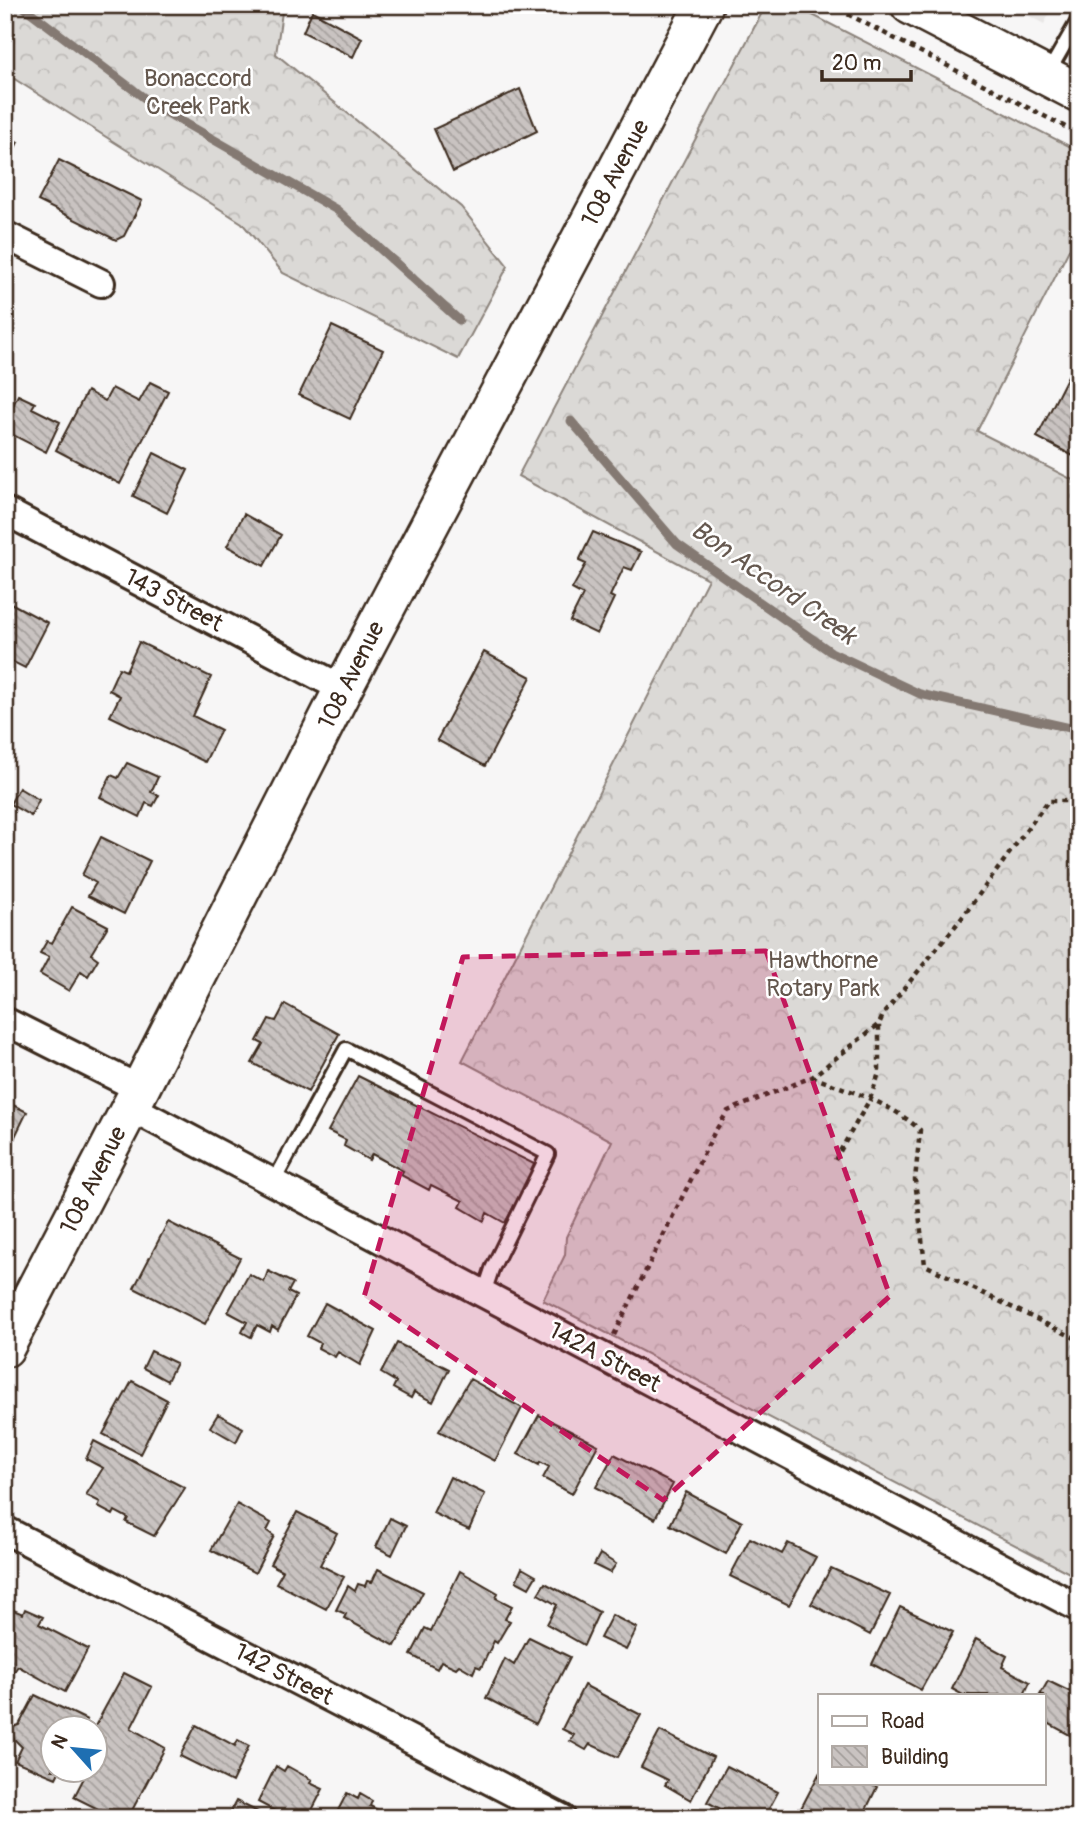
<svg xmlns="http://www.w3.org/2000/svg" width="1084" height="1823" viewBox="0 0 1084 1823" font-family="Pangolin,sans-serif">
  <defs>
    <pattern id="forest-crowns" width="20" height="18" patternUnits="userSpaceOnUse" patternTransform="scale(1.75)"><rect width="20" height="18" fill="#dbd9d6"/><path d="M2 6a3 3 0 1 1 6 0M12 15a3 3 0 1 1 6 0" fill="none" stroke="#bdbab7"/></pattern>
    <pattern id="building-back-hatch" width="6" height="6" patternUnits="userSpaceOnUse" patternTransform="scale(1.75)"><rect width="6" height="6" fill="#c9c3c1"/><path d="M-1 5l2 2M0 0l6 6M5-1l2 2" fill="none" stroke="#a49f9c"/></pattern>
  </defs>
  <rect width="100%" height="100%" fill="#f7f6f6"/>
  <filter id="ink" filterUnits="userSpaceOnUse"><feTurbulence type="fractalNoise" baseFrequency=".0143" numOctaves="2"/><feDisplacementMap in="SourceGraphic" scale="14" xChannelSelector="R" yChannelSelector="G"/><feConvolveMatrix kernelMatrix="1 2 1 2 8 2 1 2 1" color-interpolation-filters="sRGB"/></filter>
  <g filter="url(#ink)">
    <path fill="#e9e7e6" d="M1009,5H1054L1044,24Z"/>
    <path fill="url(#forest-crowns)" stroke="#8b827a" stroke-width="2" d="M5,5H283L276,54L461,207L508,266L458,359L283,273L242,223L5,73Z
      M766,5H793L1079,151V230L977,431L1079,483V1578L543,1300L565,1255L566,1237L612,1141L462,1061L708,579L518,476Z"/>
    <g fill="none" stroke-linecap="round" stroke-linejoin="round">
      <path stroke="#847972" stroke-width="9" d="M21,5L155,106L337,210L459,320
        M571,421L677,544L831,652L920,694L1079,730"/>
    </g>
    <path fill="url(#building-back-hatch)" stroke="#3b2a1e" stroke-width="2" d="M312,11L362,38L353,57L303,32Z
      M520,89L537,131L453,172L434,129Z
      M5,135L18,142L5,168Z
      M59,160L142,201L124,236L116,240L38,201Z
      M5,313L13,317L5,332Z
      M332,326L383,350L350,419L299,395Z
      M1072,368L1079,372V459L1037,437Z
      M150,382L168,391L120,484L56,450L87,391L105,401L112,388L139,402Z
      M18,395L35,403L32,408L60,422L46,452L5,431V422Z
      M154,453L188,470L167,513L133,496Z
      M244,514L281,535L264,566L227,546Z
      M593,532L641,552L632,570L624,567L610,596L614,598L597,634L570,621L583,595L572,589L586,564L579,561Z
      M5,600L48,623L25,668L5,658Z
      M139,642L211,677L193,716L221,730L205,762L110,716L120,696L109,690L119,668L126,671Z
      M484,652L531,677L485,766L437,740Z
      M127,763L158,777L151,792L159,795L153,806L146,803L140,817L100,797L111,775L118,778Z
      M19,788L39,800L31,816L10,804Z
      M101,837L150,861L124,914L88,896L96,883L82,875Z
      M72,907L108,926L91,954L98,959L88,976L81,971L69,991L40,974L49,957L40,953L47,941L52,943Z
      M285,1004L339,1034L308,1092L252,1063L263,1044L257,1041L269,1019L276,1021Z
      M358,1076L536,1165L505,1223L487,1213L484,1221L460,1207L463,1201L431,1185L429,1190L401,1175L403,1171L372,1154L369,1160L344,1146L346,1140L328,1131Z
      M5,1101L27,1112L8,1151L5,1149Z
      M168,1222L240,1258L205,1324L134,1288Z
      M268,1271L293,1283L288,1292L296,1296L278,1330L272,1326L270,1332L257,1325L251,1337L242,1332L247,1322L228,1312L249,1274L264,1282Z
      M325,1303L376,1331L360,1365L338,1352L335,1357L318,1348L320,1343L307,1336Z
      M397,1343L449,1369L433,1402L414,1392L411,1398L393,1388L396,1382L381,1373Z
      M151,1351L176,1363L167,1381L143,1368Z
      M470,1379L522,1408L495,1461L439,1431Z
      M132,1381L167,1400L140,1454L103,1434Z
      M218,1414L243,1428L236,1442L210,1427Z
      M539,1415L598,1445L572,1494L543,1478L549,1467L540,1462L539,1465L518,1454Z
      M94,1441L185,1488L154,1536L126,1522L128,1518L115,1511L113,1515L98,1507L100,1502L86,1495L103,1468L86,1459Z
      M614,1454L673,1484L655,1519L596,1487Z
      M450,1477L485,1494L469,1530L433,1513Z
      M686,1492L742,1522L726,1554L670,1525Z
      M237,1504L271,1523L267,1531L274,1536L255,1573L211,1550Z
      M297,1512L337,1533L320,1565L344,1577L326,1609L276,1583L283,1571L270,1564Z
      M390,1518L406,1526L392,1555L376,1547Z
      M750,1538L782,1554L788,1543L816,1557L789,1605L730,1576Z
      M600,1554L616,1564L610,1573L594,1565Z
      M522,1568L536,1576L529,1588L516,1581Z
      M831,1568L890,1595L870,1635L811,1604Z
      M378,1569L423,1592L395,1646L344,1618L346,1614L336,1610L348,1586L355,1591L358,1584L365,1586L367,1581L372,1582Z
      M460,1571L498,1593L496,1598L512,1606L505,1619L510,1621L497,1643L494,1641L481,1668L476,1666L473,1673L459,1665L456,1668L441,1661L437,1669L411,1655L425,1628L431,1631Z
      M545,1583L599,1612L584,1645L547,1624L557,1605L538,1594Z
      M6,1607L23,1614L25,1609L43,1617L39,1624L88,1649L65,1692L18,1666L13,1673L5,1668Z
      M900,1607L953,1632L921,1690L872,1664Z
      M612,1615L637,1628L626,1650L600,1638Z
      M529,1637L570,1657L536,1724L486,1698L505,1659L514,1665Z
      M976,1639L1007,1656L1002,1667L1030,1682L1024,1695H963L952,1689Z
      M124,1673L152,1687L131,1728L165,1748L128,1818H116L74,1797L88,1770H94V1757L104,1738L94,1732V1728Z
      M1048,1681L1079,1696V1740L1044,1721V1695H1040Z
      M584,1685L641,1715L618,1757L590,1744L586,1750L570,1741L574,1735L562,1729Z
      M35,1695L87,1720L82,1728H52V1770H60L56,1778L15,1761L22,1747L5,1730L19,1725Z
      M196,1725L235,1746L238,1740L249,1746L232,1782L180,1756Z
      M660,1731L713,1757L691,1800L665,1785L668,1780L641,1767Z
      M276,1766L284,1771L287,1766L312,1780L310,1783L323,1789L308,1818H288L258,1802Z
      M727,1766L778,1792L764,1818H738L707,1802Z
      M820,1772V1783H868L877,1787L862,1818H796Z
      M347,1793L358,1799L360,1794L372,1801L370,1806L393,1818H334Z
      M236,1801L258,1812L255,1818H227Z"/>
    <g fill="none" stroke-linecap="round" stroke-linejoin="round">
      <g stroke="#3b2a1e" stroke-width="18">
        <path id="service" d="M1048,73L1079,19
          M273,1183L346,1049L548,1154L492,1269L484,1293"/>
      </g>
      <g stroke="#3b2a1e" stroke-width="32">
        <path id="minor" d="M5,235L101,283
          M5,511L343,689
          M5,1021L140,1089
          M130,1107L1079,1608
          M5,1530L562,1818"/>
      </g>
      <g stroke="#3b2a1e" stroke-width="42">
        <path id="secondary" d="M910,5L1079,93
          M5,1348L140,1089L343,689L704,5"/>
      </g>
      <path stroke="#3b2a1e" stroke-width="4.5" stroke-dasharray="5 5" stroke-linecap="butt" d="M830,5L1079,134
        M812,1077C850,1091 890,1102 920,1130L915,1180L925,1265L1079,1340
        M835,1160L870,1099L879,1073V1025
        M614,1335L714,1133L728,1111L812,1077L879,1024L884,1013L961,919L1048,801H1079"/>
      <use href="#service" stroke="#fff" stroke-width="12"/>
      <use href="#minor" stroke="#fff" stroke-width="26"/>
      <use href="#secondary" stroke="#fff" stroke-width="37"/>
    </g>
  </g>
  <path fill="#c2185b" fill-opacity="0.2" stroke="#c2185b" stroke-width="5" stroke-dasharray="14 9" stroke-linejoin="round" d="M766,951L890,1296L663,1500L364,1297L463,957Z"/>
  <g text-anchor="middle" stroke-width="5" stroke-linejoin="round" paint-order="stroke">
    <g font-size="24" fill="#63564c" stroke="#fff">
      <text x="198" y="86">Bonaccord<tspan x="198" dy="28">Creek Park</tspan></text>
      <text x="823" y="968">Hawthorne<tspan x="823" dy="28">Rotary Park</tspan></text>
    </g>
    <g font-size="24" fill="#3b2a1e" stroke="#fff">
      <text transform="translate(615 173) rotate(-62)" y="8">108 Avenue</text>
      <text transform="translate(174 600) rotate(28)" y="8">143 Street</text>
      <text transform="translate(351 675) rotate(-63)" y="8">108 Avenue</text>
      <text transform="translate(93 1180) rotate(-63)" y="8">108 Avenue</text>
      <text transform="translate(605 1357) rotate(28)" y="8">142A Street</text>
      <text transform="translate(284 1674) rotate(27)" y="8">142 Street</text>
    </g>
    <g font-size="26" font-style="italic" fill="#65584f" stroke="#fff">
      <text transform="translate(774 582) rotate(35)" y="9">Bon Accord Creek</text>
    </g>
  </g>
  <rect width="1084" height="1823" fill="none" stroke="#fff" stroke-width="28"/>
  <rect x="14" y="14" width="1056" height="1795" fill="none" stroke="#3b2a1e" stroke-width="2.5" filter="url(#ink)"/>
  <rect x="818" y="1694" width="228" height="91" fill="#ffffff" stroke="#b1aaa5" stroke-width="2"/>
  <rect x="832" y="1716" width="35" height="10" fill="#ffffff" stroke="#b1aaa5" stroke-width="2"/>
  <text x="881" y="1728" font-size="21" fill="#3b2a1e">Road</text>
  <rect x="832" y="1746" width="35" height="21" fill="url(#building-back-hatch)" stroke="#b1aaa5" stroke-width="2"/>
  <text x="881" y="1764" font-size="21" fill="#3b2a1e">Building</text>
  <g transform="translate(74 1749) rotate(297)"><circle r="33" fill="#ffffff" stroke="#b1aaa5" stroke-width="2"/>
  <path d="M0-5L12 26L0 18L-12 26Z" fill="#1f6fb2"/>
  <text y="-10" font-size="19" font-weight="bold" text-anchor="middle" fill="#3b2a1e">N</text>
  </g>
  <path d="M822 70v10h89v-10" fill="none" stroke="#3b2a1e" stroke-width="3.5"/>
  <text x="832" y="70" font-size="21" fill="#3b2a1e" stroke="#ffffff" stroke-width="5" paint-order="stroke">20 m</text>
</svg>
